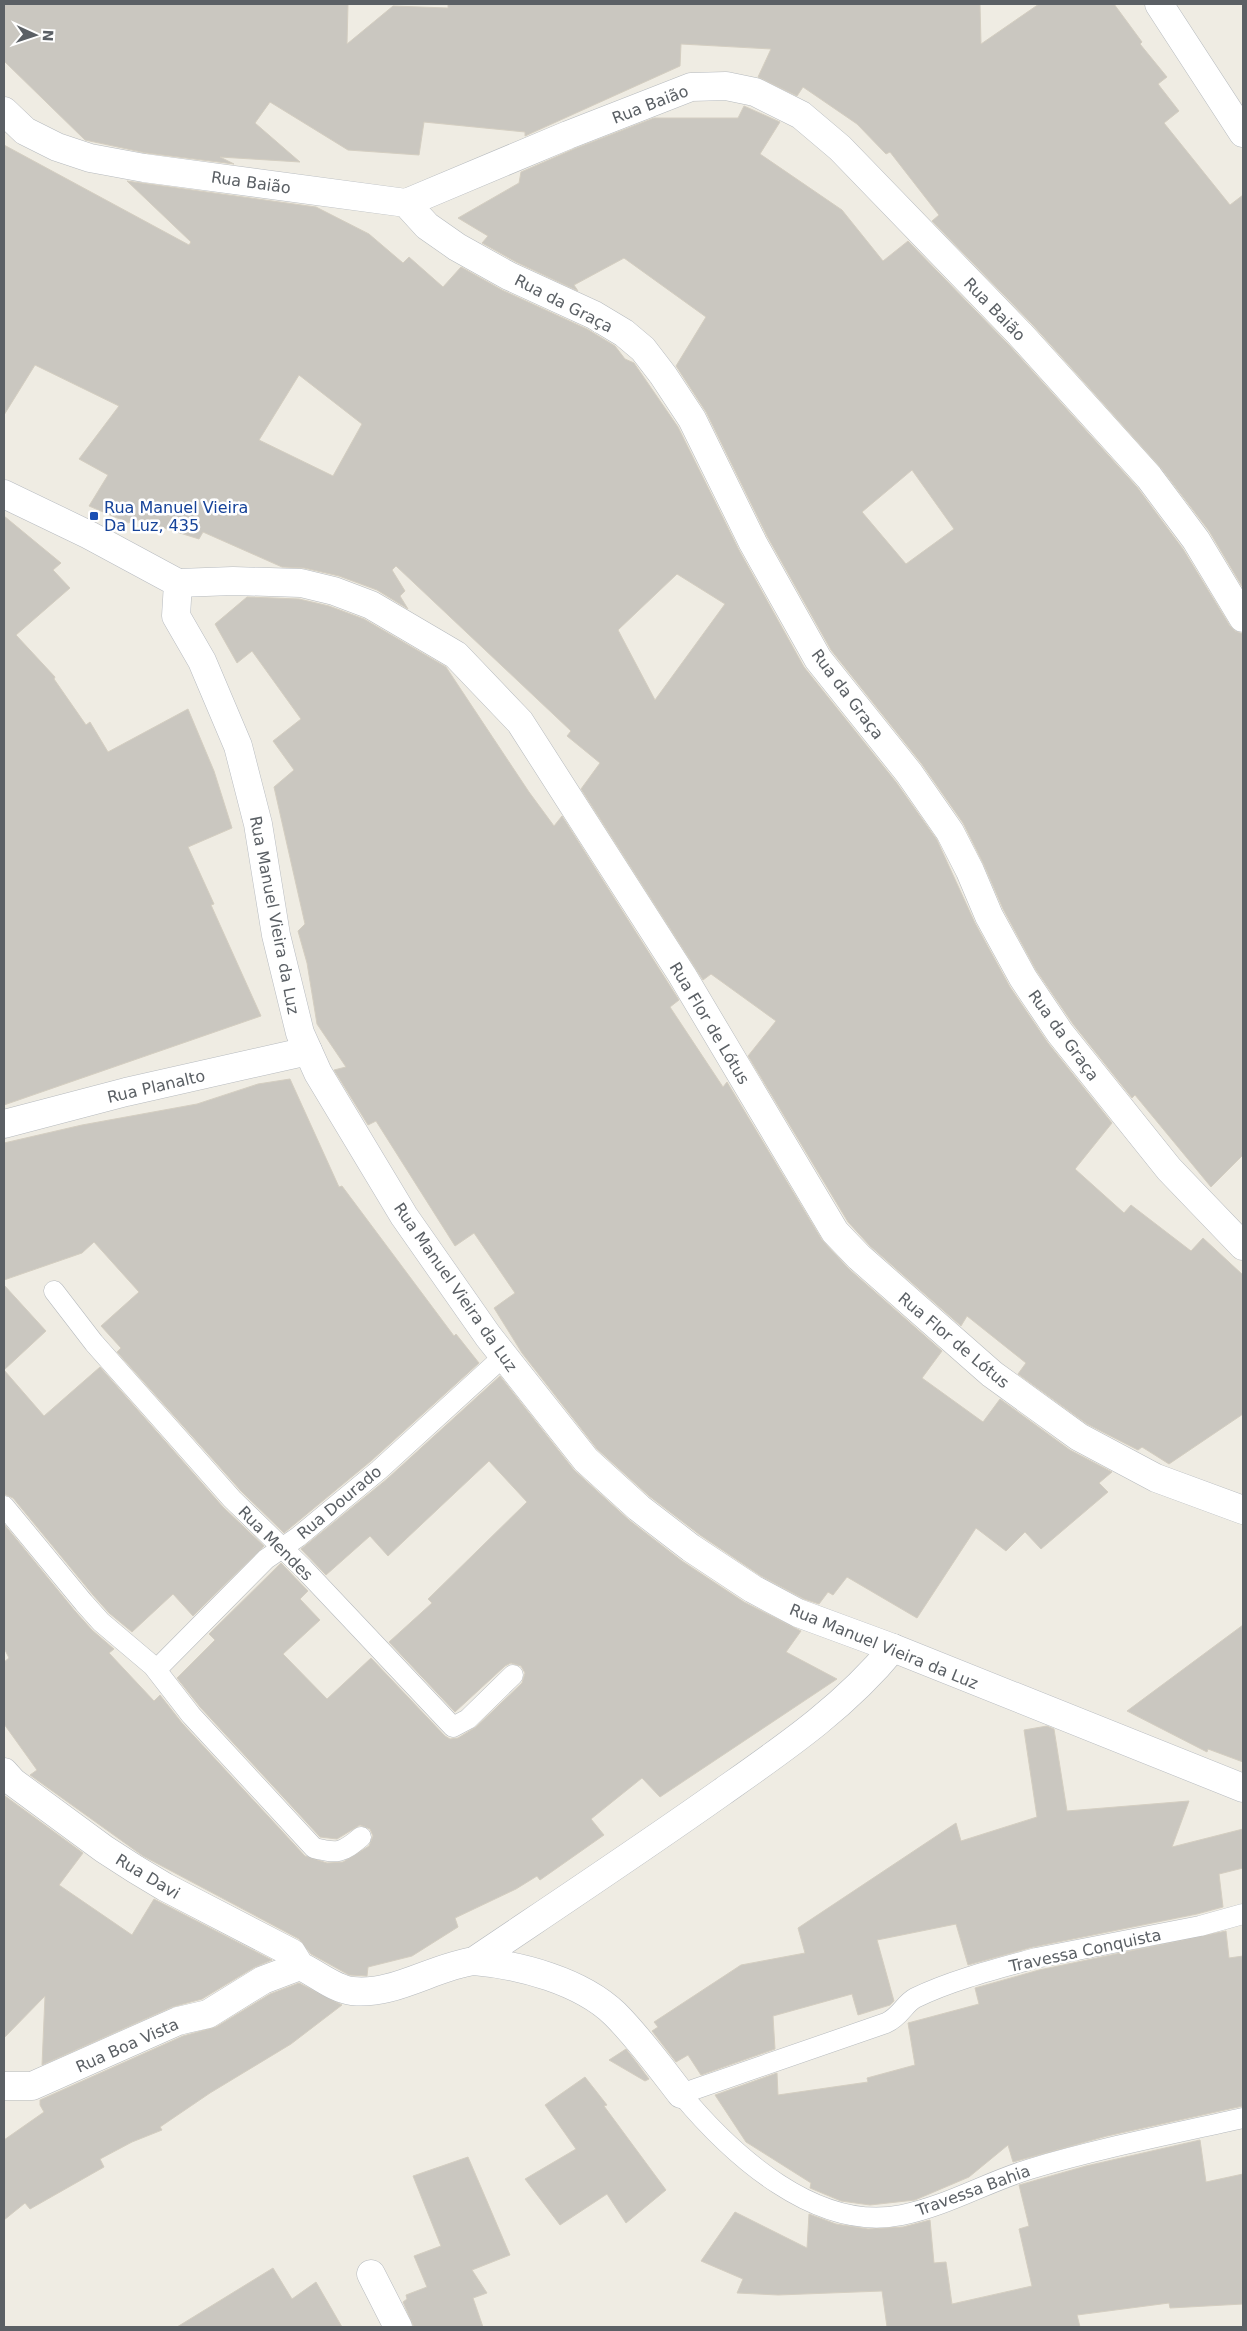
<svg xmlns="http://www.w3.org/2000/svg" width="1247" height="2331" viewBox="0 0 1247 2331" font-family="'DejaVu Sans',sans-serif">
  <rect width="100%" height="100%" fill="#efece3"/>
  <path fill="#cac7c0" stroke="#d4cec1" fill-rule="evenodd" d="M4,4H348L347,44L393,6L448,8V4H980L981,44L1039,4H1114L1142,42L1140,44L1167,77L1158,84L1179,111L1164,123L1230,205L1243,195V588L1209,531L1161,468L1032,324L932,221L939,215L890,152L886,154L857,124L803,87L797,96L758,77L771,49L681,44L680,66L525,136V132L424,122L419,155L348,150L270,102L255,123L300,162L220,157L234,164L146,153L85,140L4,61Z
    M744,106L780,122L760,154L842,210L883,261L908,241L1009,345L1137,487L1183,549L1230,626L1235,631L1243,634V1155L1211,1187L1135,1095L1132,1098L1073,1024L1036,970L1003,909L984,865L963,823L921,763L831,650L767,536L706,412L676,366L706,317L624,258L574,285L578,291L516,262L482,243L488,236L458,218L519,183L521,172L574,149L654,118H738ZM912,470L954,529L906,564L862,512Z
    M4,145L189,245L191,242L127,181L316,207L369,234L403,263L409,257L443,287L461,267L502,290L587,329L615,346L625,359L634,363L678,427L739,550L804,667L896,782L937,840L975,923L1010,987L1048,1043L1112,1123L1075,1169L1124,1213L1131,1205L1191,1251L1203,1238L1243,1275V1414L1169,1464L1142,1447L1138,1450L1087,1424L1018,1374L1026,1363L967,1316L961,1326L870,1246L848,1222L748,1056L776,1021L711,974L703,980L581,789L600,763L567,736L571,731L396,566L392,570L405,591L400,596L408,609L377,590L339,576L304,568L282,567L203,532L199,539L132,518L129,523L89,506L108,475L79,459L119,406L35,365L4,415ZM299,375L362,424L333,476L259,440ZM677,574L725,604L655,700L618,630Z
    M4,516L61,563L53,570L70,588L16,635L55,677L54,679L86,725L90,722L108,752L188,709L214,771L232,828L188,847L214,904L211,905L261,1016L4,1105Z
    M247,597L299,599L329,606L364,619L446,667L529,792L554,826L562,816L679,1000L670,1007L723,1087L727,1082L822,1240L849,1269L942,1351L922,1378L983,1422L1000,1399L1070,1450L1112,1472L1099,1483L1108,1492L1041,1549L1025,1532L1006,1551L976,1528L917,1618L847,1577L833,1595L828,1592L819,1604L804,1599L761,1576L700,1535L649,1496L597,1449L522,1353L494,1308L515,1293L474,1233L455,1246L376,1121L368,1125L334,1070L346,1067L317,1024L307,963L298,931L305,924L274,787L294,770L273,741L301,719L252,651L237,663L215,624Z
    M290,1079L339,1187L342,1186L454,1336L456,1334L479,1363L371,1461L284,1533L241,1491L117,1352L121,1348L101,1326L139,1292L94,1242L82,1253L4,1280V1143L82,1125L197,1104L258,1084Z
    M4,1285L46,1331L4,1370L44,1416L100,1367L223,1507L264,1546L193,1616L173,1594L132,1632L109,1613L93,1595L13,1498L4,1494Z
    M500,1376L574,1470L629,1520L682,1561L744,1602L801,1631L786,1652L837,1679L660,1797L642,1778L591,1819L604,1835L540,1880L537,1876L516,1889L455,1918L458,1927L412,1956L368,1967L367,1976L349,1975L311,1954L299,1939L143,1856L30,1775L37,1770L4,1724V1662L9,1658L4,1648V1524L75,1611L92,1630L114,1649L109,1653L154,1701L160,1695L182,1723L305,1856L327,1863L343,1862L369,1846L373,1836L370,1829L360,1825L337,1839L320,1837L200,1707L177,1678L215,1640L209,1634L281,1563L308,1591L300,1599L320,1620L283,1654L327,1699L371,1658L445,1736L450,1739L458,1738L476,1727L522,1683L525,1673L521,1666L511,1663L505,1666L455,1712L389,1642L432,1603L428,1599L527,1502L489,1461L388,1556L370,1536L326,1575L301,1549L387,1479Z
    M1243,1625V1762L1208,1749L1207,1752L1127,1711Z
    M1047,1726L1054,1729L1067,1811L1189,1801L1172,1847L1243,1829V1868L1219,1874L1223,1907L1197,1914L1033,1947L968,1965L956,1924L877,1940L894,2001L890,2005L858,2015L852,1994L773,2016L775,2049L701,2075L688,2055L676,2062L652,2031L658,2027L654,2022L741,1965L805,1953L798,1928L956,1823L961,1841L1037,1817L1024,1730Z
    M5,1796L83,1853L59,1885L132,1935L154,1899L272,1960L255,1967L202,1999L172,2007L42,2065L45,1996L4,2038Z
    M1226,1931L1229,1958L1243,1956V2106L1107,2136L1013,2162L1008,2145L969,2177L915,2200L870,2205L841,2201L810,2188L811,2183L746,2142L715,2095L777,2073L778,2095L868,2082L867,2078L915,2065L908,2023L979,2004L975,1988L1039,1970Z
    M299,1983L342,2005L291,2044L210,2093L160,2127L162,2130L132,2142L100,2159L104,2167L30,2209L25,2203L4,2220V2140L44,2112L40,2105V2100L183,2036L216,2027L270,1994Z
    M626,2049L637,2063L649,2079L645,2081L609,2060Z
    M585,2077L607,2105L604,2106L666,2190L626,2223L607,2194L560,2225L525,2179L576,2149L545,2105Z
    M1200,2140L1206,2182L1243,2174V2304L1170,2308L1169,2303L1077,2315L1080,2327H887L882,2291L778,2295L737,2293L743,2279L701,2261L735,2212L807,2248L809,2214L836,2224L868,2229L903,2227L930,2220L934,2263L946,2262L952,2304L1032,2286L1019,2229L1029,2226L1019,2185L1086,2166Z
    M468,2157L510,2255L472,2270L487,2293L473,2298L483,2327H414L403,2302L407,2299L406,2295L427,2287L414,2256L441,2246L413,2176Z
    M273,2268L292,2299L316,2282L342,2327H177Z"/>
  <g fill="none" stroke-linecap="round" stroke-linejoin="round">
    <g stroke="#b6babe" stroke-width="21">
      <path id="lane" d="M54,1291L94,1343L232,1499L303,1568L453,1727L468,1719L513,1675
        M4,1506L84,1603L101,1622L153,1666L191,1715L314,1848C338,1854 342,1853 361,1837
        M156,1670L266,1559L298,1537L379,1470L504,1356
        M1243,1914L1200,1926L1036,1958C996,1969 952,1980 915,1998C904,2004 901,2016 886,2023L681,2094C731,2154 816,2233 902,2215C947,2206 987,2182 1030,2169C1100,2148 1172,2134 1243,2118"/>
    </g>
    <g stroke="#b6babe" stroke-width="29">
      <path id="street" d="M1159,4L1243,133
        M4,111L25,131L57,147L90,158L144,168L406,203L568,135L691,87L726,86L755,92L801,115L840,148L1020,334L1149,477L1196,540L1243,618
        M406,203L427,226L457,247L509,276L594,315L624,333L643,349L663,375L692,419L753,543L818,659L909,773L950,832L970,871L989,916L1023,978L1060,1033L1169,1169L1243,1246
        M178,583L233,581L301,583L334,591L371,605L456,655L520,722L682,975L835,1232L859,1257L992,1374L1079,1437L1156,1478L1243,1510
        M4,1124L126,1092L308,1051
        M4,1772L13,1782L104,1849L135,1869L165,1887L292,1953L300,1966
        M474,1961C520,1965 581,1981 615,2014C639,2038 660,2067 681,2094
        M300,1966C316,1973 334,1989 352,1991C393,1996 433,1967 474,1961C557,1905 640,1850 722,1792C783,1749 845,1707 893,1648
        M4,2086H32L178,2021L208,2014L263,1980L300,1966
        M371,2274L398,2327"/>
    </g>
    <g stroke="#b7bbc0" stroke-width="29">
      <path id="secondary" d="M4,494L89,535L178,583L176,616L202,661L238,746L258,824L276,935L300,1033L318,1073L404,1216L488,1336L586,1460L639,1508L691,1548L753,1589L798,1613L893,1648L1243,1788"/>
    </g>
    <use href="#lane" stroke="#fff" stroke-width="20"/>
    <use href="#street" stroke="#fff" stroke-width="28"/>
    <use href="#secondary" stroke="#fff" stroke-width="28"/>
  </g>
  <rect fill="#1a4fb4" stroke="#fff" stroke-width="2" x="89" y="511" width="10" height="10" rx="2.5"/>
  <g text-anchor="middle" stroke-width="5" stroke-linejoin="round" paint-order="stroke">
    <g font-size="16" fill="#5b6065" stroke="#fff">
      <text transform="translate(650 104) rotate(-21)" y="6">Rua Baião</text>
      <text transform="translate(251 182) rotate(8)" y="6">Rua Baião</text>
      <text transform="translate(564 303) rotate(27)" y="6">Rua da Graça</text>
      <text transform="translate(995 309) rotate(46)" y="6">Rua Baião</text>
      <text transform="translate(848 694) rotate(53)" y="6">Rua da Graça</text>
      <text transform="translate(275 915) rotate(79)" y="6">Rua Manuel Vieira da Luz</text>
      <text transform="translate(710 1023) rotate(59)" y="6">Rua Flor de Lótus</text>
      <text transform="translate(1064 1035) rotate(54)" y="6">Rua da Graça</text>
      <text transform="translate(156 1086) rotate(-13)" y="6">Rua Planalto</text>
      <text transform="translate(456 1287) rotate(55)" y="6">Rua Manuel Vieira da Luz</text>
      <text transform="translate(954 1340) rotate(40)" y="6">Rua Flor de Lótus</text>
      <text transform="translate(339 1502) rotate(-40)" y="6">Rua Dourado</text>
      <text transform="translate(276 1543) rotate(45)" y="6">Rua Mendes</text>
      <text transform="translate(884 1646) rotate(22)" y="6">Rua Manuel Vieira da Luz</text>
      <text transform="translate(148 1876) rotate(31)" y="6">Rua Davi</text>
      <text transform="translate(1085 1950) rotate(-12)" y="6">Travessa Conquista</text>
      <text transform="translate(127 2045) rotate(-24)" y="6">Rua Boa Vista</text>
      <text transform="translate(973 2190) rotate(-20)" y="6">Travessa Bahia</text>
    </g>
    <g font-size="16" fill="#164399" stroke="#fff" text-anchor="start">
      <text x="104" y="513">Rua Manuel Vieira<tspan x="104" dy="18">Da Luz, 435</tspan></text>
    </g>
  </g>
  <rect width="1247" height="2331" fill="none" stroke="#5b6065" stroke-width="10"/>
  <g transform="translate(35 35) rotate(93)" stroke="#ffffff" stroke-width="4" paint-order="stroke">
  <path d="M0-4L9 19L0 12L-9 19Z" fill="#5b6065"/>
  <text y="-8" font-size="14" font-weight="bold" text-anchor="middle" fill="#5b6065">N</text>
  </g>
</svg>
